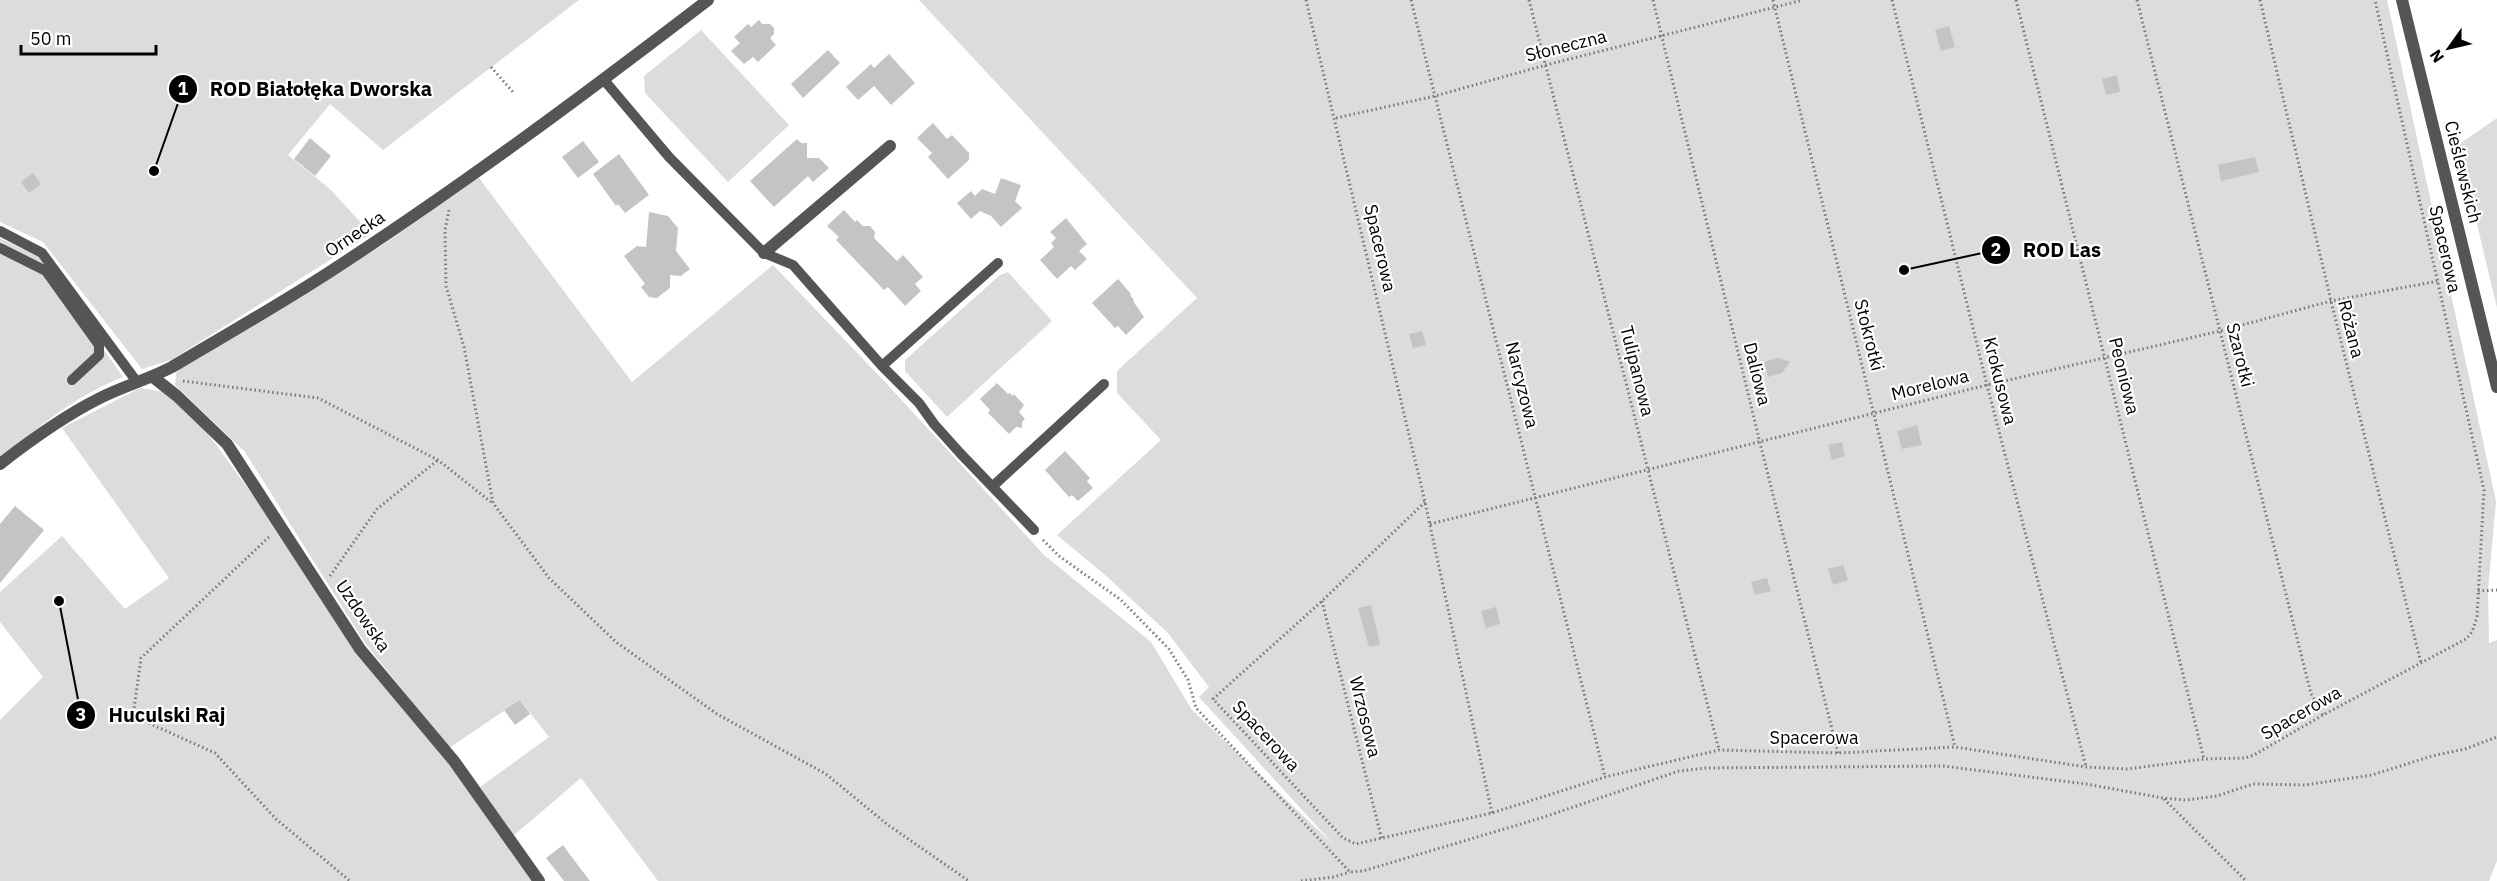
<svg xmlns="http://www.w3.org/2000/svg" width="2497" height="881" viewBox="0 0 2497 881" font-family="'IBM Plex Sans',sans-serif">
  <rect width="100%" height="100%" fill="#fff"/>
  <path fill="#dcdcdc" d="M0,0H579L383,150L330,104L288,155L330,189L371,234L171,360L142,369L43,242L0,222Z
    M919,0H2387L2496,501L2488,590L2489,643L2497,640V861L2489,881H658L581,778L513,836L480,787L549,737L520,700L449,748L365,643L245,452L175,385L176,373L185,364L381,246L479,178L632,382L773,265L885,382L1044,555L1151,642L1192,710L1335,846L1199,697L1209,687L1167,632L1104,574L1057,535L1161,440L1117,393V371L1197,298Z
    M701,30L789,125L728,182L645,93L644,76Z
    M2497,118V308L2458,145Z
    M0,238L39,257L123,377C76,395 38,427 0,459Z
    M1008,272L1052,321L947,417L905,371V360L1000,275Z
    M140,388L164,392L206,431L535,881H0V720L43,677L0,622V592L62,536L125,609L169,578L62,428Z"/>
  <path fill="#c4c4c4" d="M759,20L762,24H770L774,28V34L770,38L776,45L758,62L753,57L744,64L731,51L740,43L734,37L748,24L751,27Z
    M1949,26L1955,47L1941,51L1935,30Z
    M828,50L840,63L803,98L791,84Z
    M889,54L915,83L891,105L874,86L858,100L846,87L871,64L874,68Z
    M2117,75L2120,92L2106,95L2102,79Z
    M933,123L947,139L952,135L969,153V160L948,179L928,157L932,153L917,138Z
    M310,138L331,156L315,176L294,159Z
    M797,139L801,143H807V158H819L829,168L813,182L808,176L774,207L750,181Z
    M583,141L599,162L578,178L562,157Z
    M619,154L649,195L625,213L618,204L616,206L593,174Z
    M2255,157L2259,172L2221,181L2218,165Z
    M33,173L41,184L29,193L21,182Z
    M1001,178L1021,185L1015,201L1022,208L1001,227L991,216L980,211L971,219L957,203L971,191L975,196L982,189L995,194Z
    M844,210L855,222L857,220L863,226H870L875,232L874,238L897,261L903,255L923,277L915,284L921,291L905,306L888,287L884,290L836,240L839,237L827,226Z
    M649,212L668,216L678,228L676,251L690,269L681,276L670,275V288L657,298L649,297L641,287L645,284L624,256L637,246L646,247Z
    M1066,218L1087,244L1079,251L1087,259L1075,270L1071,266L1057,279L1040,260L1054,247L1051,243L1056,238L1050,232Z
    M1118,279L1131,294L1130,295L1134,300L1133,301L1144,317L1126,335L1118,326L1115,328L1092,303Z
    M1422,331L1426,345L1413,348L1409,334Z
    M1778,358L1790,362L1782,373L1768,377L1764,362Z
    M997,383L1008,394L1010,393L1013,396L1014,394L1024,405L1019,412L1025,419L1022,422V428L1016,427L1009,434L988,413L990,410L980,399Z
    M1917,425L1922,445L1902,449L1897,431Z
    M1842,442L1845,456L1832,460L1828,445Z
    M1065,451L1090,478L1087,481L1093,488L1078,501L1072,495L1069,497L1045,470Z
    M15,506L44,530L0,583V524Z
    M1843,565L1848,580L1833,585L1828,569Z
    M1767,578L1771,591L1755,595L1751,582Z
    M1371,605L1380,645L1369,647L1358,608Z
    M1496,607L1500,624L1486,628L1481,611Z
    M520,700L530,714L515,725L504,710Z
    M563,845L571,856L590,881H564L546,858Z"/>
  <g fill="none" stroke-linecap="round" stroke-linejoin="round">
    <path stroke="#777" stroke-width="3" stroke-dasharray="1.5 3" stroke-linecap="butt" d="M1306,0L1425,502L1492,813
      M1411,0L1605,777
      M1529,0L1719,750
      M1653,0L1760,443L1838,753
      M1773,0L1955,747
      M1892,0L1987,385L2086,767
      M2016,0L2204,759
      M2137,0L2311,694L2323,715
      M2260,0L2331,301L2421,663
      M491,67L513,92
      M1336,118L1435,96L1546,65L1803,0
      M449,210L445,230L446,286L464,347L493,503L549,578L616,642L717,714L826,774L888,825L969,881
      M183,381L318,398L438,460L491,502
      M1425,502L1322,601L1213,699L1343,838L1356,844L1492,813L1605,777L1719,750L1838,753L1955,747L2086,767L2127,769L2204,759L2245,758L2254,755L2323,715L2466,639L2472,632L2477,617L2484,490L2375,0
      M1430,524L1987,385L2220,331L2331,301L2438,281
      M269,537L141,658L133,716L215,753L276,819L350,881
      M1043,540L1059,556L1121,600L1169,649L1188,680L1196,708L1350,872L1363,871L1541,818L1679,771L1706,768L1943,766L2086,784L2163,798L2186,800L2217,796L2253,784L2305,785L2372,775L2432,756L2465,749L2497,737
      M330,576L377,509L438,460
      M2478,591L2497,590
      M1322,601L1382,840
      M2164,799L2246,881
      M1301,881L1334,877L1350,872"/>
    <path stroke="#555" stroke-width="10" d="M604,80L669,157L764,253L793,265L882,366L919,403L934,424L960,453L1034,530
      M0,231L42,253L137,382
      M0,248L46,271L99,345V355L72,380
      M882,366L998,263
      M993,486L1104,384"/>
    <path stroke="#555" stroke-width="12" d="M764,253L890,146
      M153,377L177,396L227,444L360,649L454,761L539,881
      M0,464C32,439 64,416 100,398C124,386 149,379 172,367C224,336 277,306 328,273C459,188 584,95 708,0"/>
    <path stroke="#555" stroke-width="12" d="M2402,0L2497,387"/>
  </g>
  <g text-anchor="middle" stroke-width="4.5" stroke-linejoin="round" paint-order="stroke">
    <g font-size="18" fill="#000" stroke="#fff">
      <text transform="translate(1566 46) rotate(-14)" y="6">Słoneczna</text>
      <text transform="translate(2463 172) rotate(76)" y="6">Cieślewskich</text>
      <text transform="translate(355 234) rotate(-34)" y="6">Ornecka</text>
      <text transform="translate(1380 248) rotate(77)" y="6">Spacerowa</text>
      <text transform="translate(2445 249) rotate(77)" y="6">Spacerowa</text>
      <text transform="translate(2351 329) rotate(76)" y="6">Różana</text>
      <text transform="translate(1869 335) rotate(76)" y="6">Stokrotki</text>
      <text transform="translate(2240 355) rotate(76)" y="6">Szarotki</text>
      <text transform="translate(1637 371) rotate(76)" y="6">Tulipanowa</text>
      <text transform="translate(1757 374) rotate(76)" y="6">Daliowa</text>
      <text transform="translate(2124 376) rotate(76)" y="6">Peoniowa</text>
      <text transform="translate(2000 381) rotate(76)" y="6">Krokusowa</text>
      <text transform="translate(1522 385) rotate(76)" y="6">Narcyzowa</text>
      <text transform="translate(1930 385) rotate(-14)" y="6">Morelowa</text>
      <text transform="translate(363 616) rotate(56)" y="6">Uzdowska</text>
      <text transform="translate(2301 713) rotate(-30)" y="6">Spacerowa</text>
      <text transform="translate(1365 717) rotate(76)" y="6">Wrzosowa</text>
      <text transform="translate(1266 736) rotate(47)" y="6">Spacerowa</text>
      <text x="1814" y="744">Spacerowa</text>
    </g>
  </g>
  <path fill="none" stroke="#000" stroke-width="2" d="M154 171L183 89M1904 270L1996 250M59 601L81 715"/>
  <g fill="#000" stroke="#fff" stroke-width="2">
    <circle cx="154" cy="171" r="6"/>
    <circle cx="1904" cy="270" r="6"/>
    <circle cx="59" cy="601" r="6"/>
    <circle cx="183" cy="89" r="15"/>
    <circle cx="1996" cy="250" r="15"/>
    <circle cx="81" cy="715" r="15"/>
  </g>
  <g font-size="18" text-anchor="middle" font-weight="bold" fill="#fff">
    <text x="183" y="95">1</text>
    <text x="1996" y="256">2</text>
    <text x="81" y="721">3</text>
  </g>
  <g font-size="20" text-anchor="middle" font-weight="bold" fill="#000" stroke="#fff" stroke-width="4.5" stroke-linejoin="round" paint-order="stroke">
    <text x="321" y="96">ROD Białołęka Dworska</text>
    <text x="2062" y="257">ROD Las</text>
    <text x="167" y="722">Huculski Raj</text>
  </g>
  <g transform="translate(2449 48) rotate(236)" stroke="#ffffff" stroke-width="4.5" paint-order="stroke">
  <path d="M0-4.5L10 22L0 15L-10 22Z" fill="#000000"/>
  <text y="-9" font-size="16" font-weight="bold" text-anchor="middle" fill="#000000">N</text>
  </g>
  <path d="M21 45v9h135v-9" fill="none" stroke="#000000" stroke-width="3"/>
  <text x="30" y="45" font-size="18" fill="#000000" stroke="#ffffff" stroke-width="4.5" paint-order="stroke">50 m</text>
</svg>
